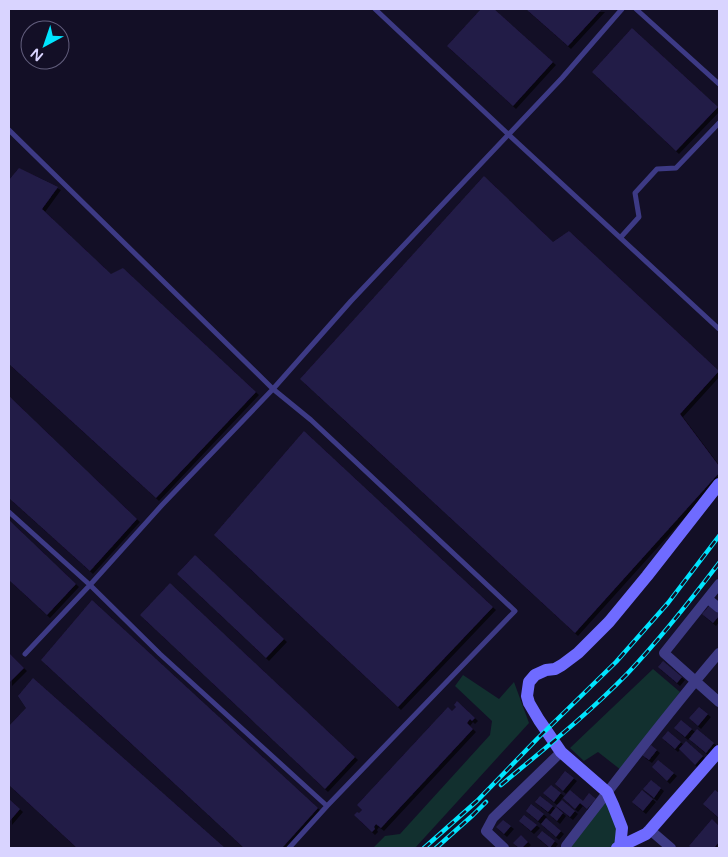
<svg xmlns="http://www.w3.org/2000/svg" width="728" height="857" viewBox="0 0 728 857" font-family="'Varela Round',sans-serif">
  <defs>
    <filter id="shadow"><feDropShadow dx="3" dy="3" stdDeviation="0" flood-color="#0009"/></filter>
  </defs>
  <rect width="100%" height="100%" fill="#130f26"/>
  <path fill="#12302f" d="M653,669L680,692L621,770L598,752L584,761L570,748Z
    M463,675L499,699L514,682L529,723L415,848H373L385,836L400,834L490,735L492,721L455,686Z
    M606,799L617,827L615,848H570Z"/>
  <path fill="#241b47" filter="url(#shadow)" d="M481,9H494L553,62L513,106L447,46Z
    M526,9H602L568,46Z
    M632,28L718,107L676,151L592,72Z
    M19,168L58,187L42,209L111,274L123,268L256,392L156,498L9,364V180Z
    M484,176L553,242L569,231L719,371L680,414L719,466V473L575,633L300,379Z
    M9,396L137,519L90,571L9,498Z
    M304,431L493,607L398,707L214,535Z
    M9,520L76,584L47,615L9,580Z
    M195,555L284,639L266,658L177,574Z
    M170,583L355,757L325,789L140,615Z
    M92,600L318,808L282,848H244L41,660Z
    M710,605L719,614V616L713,623L702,614Z
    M9,653L24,668L9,683Z
    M663,661L682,677L677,683L658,667Z
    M33,678L225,848H77L9,785V726L26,708L18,696Z
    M457,701L475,718L472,721L470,719L467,723L473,729L381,828L376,824L374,827L375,829L372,832L354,815L357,812L359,813L362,810L357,805L448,707L452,711L456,707L454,705Z
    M699,707L708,714L698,726L689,718Z
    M681,720L692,729L685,737L674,728Z
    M697,729L714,743L706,753L689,739Z
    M668,731L681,742L675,749L662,738Z
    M686,741L703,756L695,765L679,749Z
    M651,745L657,750L649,760L642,755Z
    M658,760L674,773L667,781L652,767Z
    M565,771L574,778L563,791L555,784Z
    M651,780L661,788L654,798L643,789Z
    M551,785L561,793L554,802L543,793Z
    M570,790L583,801L589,793L596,799L587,809L580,803L575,809L563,798Z
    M642,790L653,799L643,811L632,802Z
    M715,790L719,793V818L703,804Z
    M540,796L553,806L548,812L535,802Z
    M9,799L20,809L9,822Z
    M562,800L575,811L570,817L556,806Z
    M531,804L544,814L538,821L526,811Z
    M556,807L563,813L557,821L550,815Z
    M524,815L537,825L531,831L519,821Z
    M546,818L561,831L556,837L541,824Z
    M712,819L719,826V842L714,848H692L689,846Z
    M503,820L511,826L504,834L496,827Z
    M542,831L555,841L550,848L537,837Z
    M521,835L528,842L522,848H519L513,843Z"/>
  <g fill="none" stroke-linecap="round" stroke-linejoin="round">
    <path stroke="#3d3a85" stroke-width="5" d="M375,9L508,134L719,329
      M636,9L719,84
      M9,130L273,389L311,420L515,611L327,806L289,848
      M621,237L639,217L635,193L657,169L676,168L719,123
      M9,512L90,585L160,654L327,806
      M25,654L90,585L162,505L273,389L351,301L562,78L622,9"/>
    <path stroke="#3d3a85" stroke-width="10" d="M719,584L664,653L719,702
      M708,599L719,608
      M650,830L671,848
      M504,848L486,831L493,818L561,752
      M566,848V846C616,781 666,715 719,653"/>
    <path stroke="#6f6bff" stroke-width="12" d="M617,848L646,834L650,830L719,751
      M620,848L622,828L613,805L607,792L561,752L539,720L529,703L527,696L529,682L535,675L546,670L555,669L562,665L578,653L609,622L647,576L719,484"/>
    <g stroke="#00e5ff" stroke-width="4.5">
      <path id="rail" d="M501,785C544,749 588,714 627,674C660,639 690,601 719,563
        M424,848L477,801L538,738L616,662L668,603L719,536
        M436,848L473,815L486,802"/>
    </g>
    <use href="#rail" stroke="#130f26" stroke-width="2.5" stroke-dasharray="8" stroke-linecap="butt"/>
  </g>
  <rect width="728" height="857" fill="none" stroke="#d9d4ff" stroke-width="20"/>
  <g transform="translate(45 45) rotate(220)"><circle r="24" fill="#130f26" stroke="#625e7d"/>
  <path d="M0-4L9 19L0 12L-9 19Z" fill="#00e5ff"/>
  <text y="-8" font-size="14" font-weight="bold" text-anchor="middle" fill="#d9d4ff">N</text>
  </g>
</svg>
